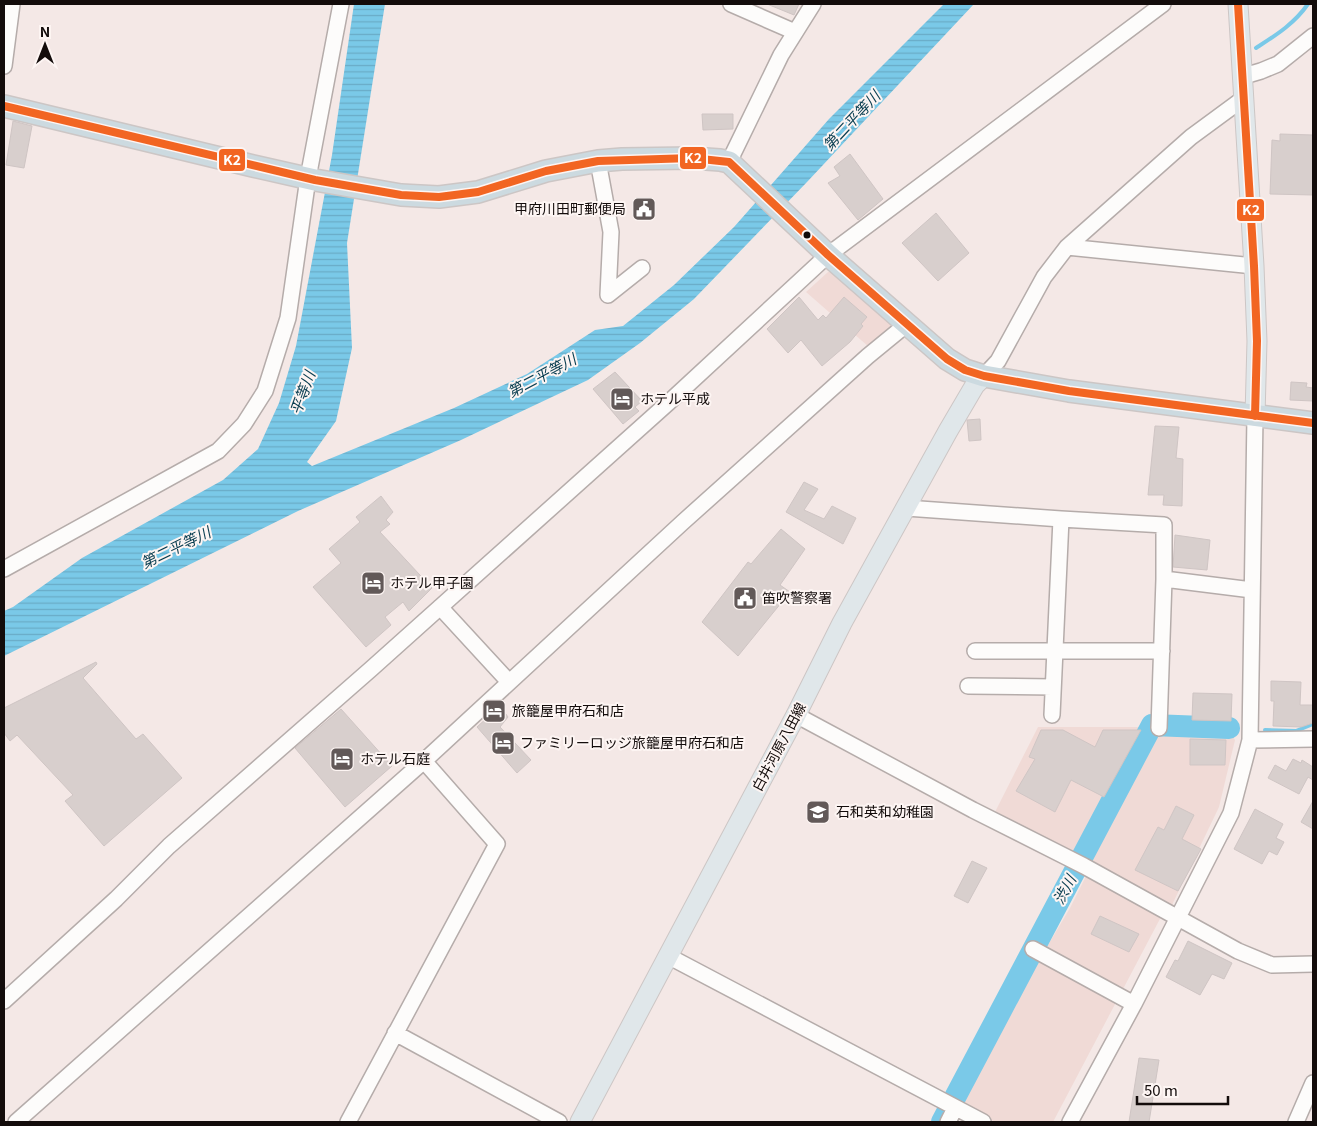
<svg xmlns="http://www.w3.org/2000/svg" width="1317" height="1126" viewBox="0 0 1317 1126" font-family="Georgia,'Noto Sans JP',serif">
  <defs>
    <pattern id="water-rules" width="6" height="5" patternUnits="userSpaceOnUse" patternTransform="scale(1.25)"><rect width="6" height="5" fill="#7ac9e8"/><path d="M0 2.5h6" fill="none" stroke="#69abc6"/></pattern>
  </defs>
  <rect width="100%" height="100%" fill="#f4e8e6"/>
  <path fill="#f0dad6" d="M833,271L896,324L869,347L806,292L828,272Z
    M1038,727H1143L1158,732L1232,735L1235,740L1219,807L1172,905L1164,907L993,816Z
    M1087,874L1162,915L1053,1122H995L961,1105L1041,957L1070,908Z"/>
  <path fill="url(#water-rules)" d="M354,4H385L347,243L352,348L336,421L307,462L312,466L454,408L527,374L595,330L623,326L674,285L734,227L829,119L944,4H974L807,182L694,299L640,343L588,380L461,440L298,511L4,656V611L13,607L82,558L223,480L258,449L279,403L296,346L332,155Z"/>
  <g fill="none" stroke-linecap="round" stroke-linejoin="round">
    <path stroke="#7ac9e8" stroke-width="4" d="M1256,48C1276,35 1294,24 1308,4
      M1265,730L1296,731L1313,724"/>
    <path stroke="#7ac9e8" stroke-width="22" d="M942,1122L1152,725L1229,728"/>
  </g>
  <path fill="#d8cfcd" stroke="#cfc5c4" d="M767,4H799L794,15Z
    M702,114H733V129L703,130Z
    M13,121L32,126L24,168L6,165Z
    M1280,134L1313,135V195L1270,194L1272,140L1280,141Z
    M850,154L883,199L858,220L828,183L840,176L834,167Z
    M936,213L969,253L938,281L902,243Z
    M799,297L818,320L823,315L826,318L844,297L867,317L861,324L863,326L850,342L822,366L801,340L788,353L767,329Z
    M615,372L642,401L635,407L639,411L623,424L593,389Z
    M1291,382L1307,383L1306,387L1313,388V401L1290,400Z
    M980,419L981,440L969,441L967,420Z
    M1155,426L1179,427L1176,458L1183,459L1182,506L1163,505L1164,495H1148Z
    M804,482L818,489L804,510L824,519L832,506L856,518L843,544L786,512Z
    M381,496L393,512L386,520L390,524L380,532L432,588L409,611L403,602L385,617L391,625L366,647L313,587L341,563L329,549L360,522L356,517Z
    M781,529L805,549L780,585L790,592L738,656L702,622L748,562L751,564Z
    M1175,535L1210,540L1207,570L1173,567Z
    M96,662L97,664L83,678L136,739L143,734L182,778L104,846L65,801L73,795L17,735L10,741L4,733V708Z
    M1271,681L1301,682L1300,705H1313V723L1301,727L1273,726L1274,701H1271Z
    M1193,693L1232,694L1231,721L1192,720Z
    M341,709L392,766L345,807L295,748Z
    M503,710L508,717L500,727L531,760L517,773L477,727L489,716L492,720Z
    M1041,730H1063L1095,747L1103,730H1141L1104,797L1071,780L1055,812L1016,791L1035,759L1029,757Z
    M1190,739L1226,740L1225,765H1190Z
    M1293,759L1301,763L1302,760L1313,767V780L1308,777L1299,794L1268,778L1275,765L1286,771Z
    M1313,801V829L1301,822Z
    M1176,806L1194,815L1182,839L1201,849L1178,891L1135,870L1158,827L1164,830Z
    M1255,809L1283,824L1276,838L1284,842L1277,855L1269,851L1262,864L1234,849Z
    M972,861L987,868L968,903L954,896Z
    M1100,916L1139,934L1129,952L1091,934Z
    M1188,941L1232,963L1224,979L1212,974L1200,995L1166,977L1175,960L1178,961Z
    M1139,1058L1159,1060L1149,1122H1129Z"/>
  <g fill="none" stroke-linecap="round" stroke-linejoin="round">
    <g stroke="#b5acaa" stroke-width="18">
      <path id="minor" d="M731,4L795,32
        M4,66L12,4
        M1244,76L1261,71L1278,64L1313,36
        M598,161L611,232L608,295
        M729,162L781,55L813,4
        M1067,247L1254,266
        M608,295L642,268
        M984,376L998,361L1044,277L1067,247L1191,137L1244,98
        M906,508L1061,519L1164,525V579L1252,590
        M4,569L218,451L244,424L265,391L288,318L308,178L341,4
        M440,607L509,682
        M975,651H1162
        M968,686L1053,687
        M796,715L973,810L1084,866L1238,951L1272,965L1313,964
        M1052,715L1061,519
        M1159,728L1164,579
        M1250,740L1313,739
        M1033,949L1134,1004
        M668,956L983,1122
        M4,1001L116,899L169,846L371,669L668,403L828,255L1163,4
        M395,1033L559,1122
        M16,1122L424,761L683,522L868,356L907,324
        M348,1122L497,844L424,761
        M948,1122L955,1108
        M1070,1122L1134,1004L1231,813L1250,740L1255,416
        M1296,1122L1313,1083"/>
    </g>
    <g stroke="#ccc6c5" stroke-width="21">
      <path id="major" d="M1238,4L1254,266L1257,341L1255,416
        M580,1122L796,715L842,623L948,431L975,385L984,376"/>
    </g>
    <g stroke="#ccc6c5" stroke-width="24">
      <path id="highway" d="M4,106L253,166L315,180L401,195L439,197L478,192L546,171L598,161L622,159L692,158L720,160L729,162L828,255L947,359L965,370L984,376L1069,391L1313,423"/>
    </g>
    <use href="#minor" stroke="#fdfcfb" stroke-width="15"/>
    <use href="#major" stroke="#e0e7ea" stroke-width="19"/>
    <use href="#highway" stroke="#ccdae0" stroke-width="21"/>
    <g stroke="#fdf5f3" stroke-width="11">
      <path id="bus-1" d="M1238,4L1254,266L1257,341L1255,416
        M4,106L315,180L401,195L439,197L478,192L546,171L598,161L692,158L729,162L828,255L947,359L965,370L984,376L1069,391L1313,423"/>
    </g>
    <use href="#bus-1" stroke="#f26522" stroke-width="8"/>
  </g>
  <defs>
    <g id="civic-square" transform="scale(1.25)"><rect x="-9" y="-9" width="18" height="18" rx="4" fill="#625958" stroke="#fdf5f3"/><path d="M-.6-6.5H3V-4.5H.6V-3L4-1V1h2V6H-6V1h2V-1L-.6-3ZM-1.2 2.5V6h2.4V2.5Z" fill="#fff"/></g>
    <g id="hotel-square" transform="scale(1.25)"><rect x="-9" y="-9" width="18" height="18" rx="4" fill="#625958" stroke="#fdf5f3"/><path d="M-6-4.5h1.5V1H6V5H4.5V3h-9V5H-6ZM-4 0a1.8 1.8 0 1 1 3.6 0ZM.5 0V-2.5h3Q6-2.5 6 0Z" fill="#fff"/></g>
    <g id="school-square" transform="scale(1.25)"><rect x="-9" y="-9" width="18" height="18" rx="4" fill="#625958" stroke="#fdf5f3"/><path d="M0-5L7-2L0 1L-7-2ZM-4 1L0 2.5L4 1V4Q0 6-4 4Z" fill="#fff"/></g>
  </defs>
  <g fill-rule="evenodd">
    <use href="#civic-square" x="644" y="209"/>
    <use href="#hotel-square" x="622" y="399"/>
    <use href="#hotel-square" x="373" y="583"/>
    <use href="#civic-square" x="745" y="598"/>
    <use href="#hotel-square" x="494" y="711"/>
    <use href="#hotel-square" x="503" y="743"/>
    <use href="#hotel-square" x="342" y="759"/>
    <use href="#school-square" x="818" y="812"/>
  </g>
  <circle fill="#130c0b" stroke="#fdf5f3" stroke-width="2" cx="807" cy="235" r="4.5"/>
  <g text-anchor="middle" stroke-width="4" stroke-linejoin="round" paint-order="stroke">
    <g font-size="14" fill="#130c0b" stroke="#fdf5f3" text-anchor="start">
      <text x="626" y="214" text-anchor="end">甲府川田町郵便局</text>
      <text x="640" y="404">ホテル平成</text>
      <text x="390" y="588">ホテル甲子園</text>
      <text x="762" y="603">笛吹警察署</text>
      <text x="512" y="716">旅籠屋甲府石和店</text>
      <text x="520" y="748">ファミリーロッジ旅籠屋甲府石和店</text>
      <text x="360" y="764">ホテル石庭</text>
      <text x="836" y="817">石和英和幼稚園</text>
    </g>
    <g font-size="14" fill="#130c0b" stroke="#fdf5f3">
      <text transform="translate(779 747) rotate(-62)" y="5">白井河原八田線</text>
    </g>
    <g font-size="15" font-style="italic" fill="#073c4f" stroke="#fdf5f3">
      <text transform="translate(852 121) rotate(-47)" y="5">第二平等川</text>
      <text transform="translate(542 376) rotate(-28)" y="5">第二平等川</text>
      <text transform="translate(303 393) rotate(-70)" y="5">平等川</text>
      <text transform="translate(176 548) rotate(-26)" y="5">第二平等川</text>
      <text transform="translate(1065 890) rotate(-62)" y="5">渋川</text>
    </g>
  </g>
  <g stroke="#fdf5f3" stroke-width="2">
    <rect x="679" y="146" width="28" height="24" rx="5" fill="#f26522"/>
    <rect x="218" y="148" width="28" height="24" rx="5" fill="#f26522"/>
    <rect x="1236" y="198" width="29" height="24" rx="5" fill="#f26522"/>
  </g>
  <g font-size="14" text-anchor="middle" font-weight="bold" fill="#fff">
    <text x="693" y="163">K2</text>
    <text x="232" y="165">K2</text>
    <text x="1251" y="215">K2</text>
  </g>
  <rect width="1317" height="1126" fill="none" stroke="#130c0b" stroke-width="10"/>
  <g transform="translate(45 45)" stroke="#fdf5f3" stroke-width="4" paint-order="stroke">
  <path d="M0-4L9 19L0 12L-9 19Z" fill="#130c0b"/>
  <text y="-8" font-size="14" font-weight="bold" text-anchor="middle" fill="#130c0b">N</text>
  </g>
  <path d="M1137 1096v8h91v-8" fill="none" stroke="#130c0b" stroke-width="2.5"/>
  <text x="1144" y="1096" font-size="15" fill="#130c0b" stroke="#fdf5f3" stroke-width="4" paint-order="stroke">50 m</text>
</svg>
